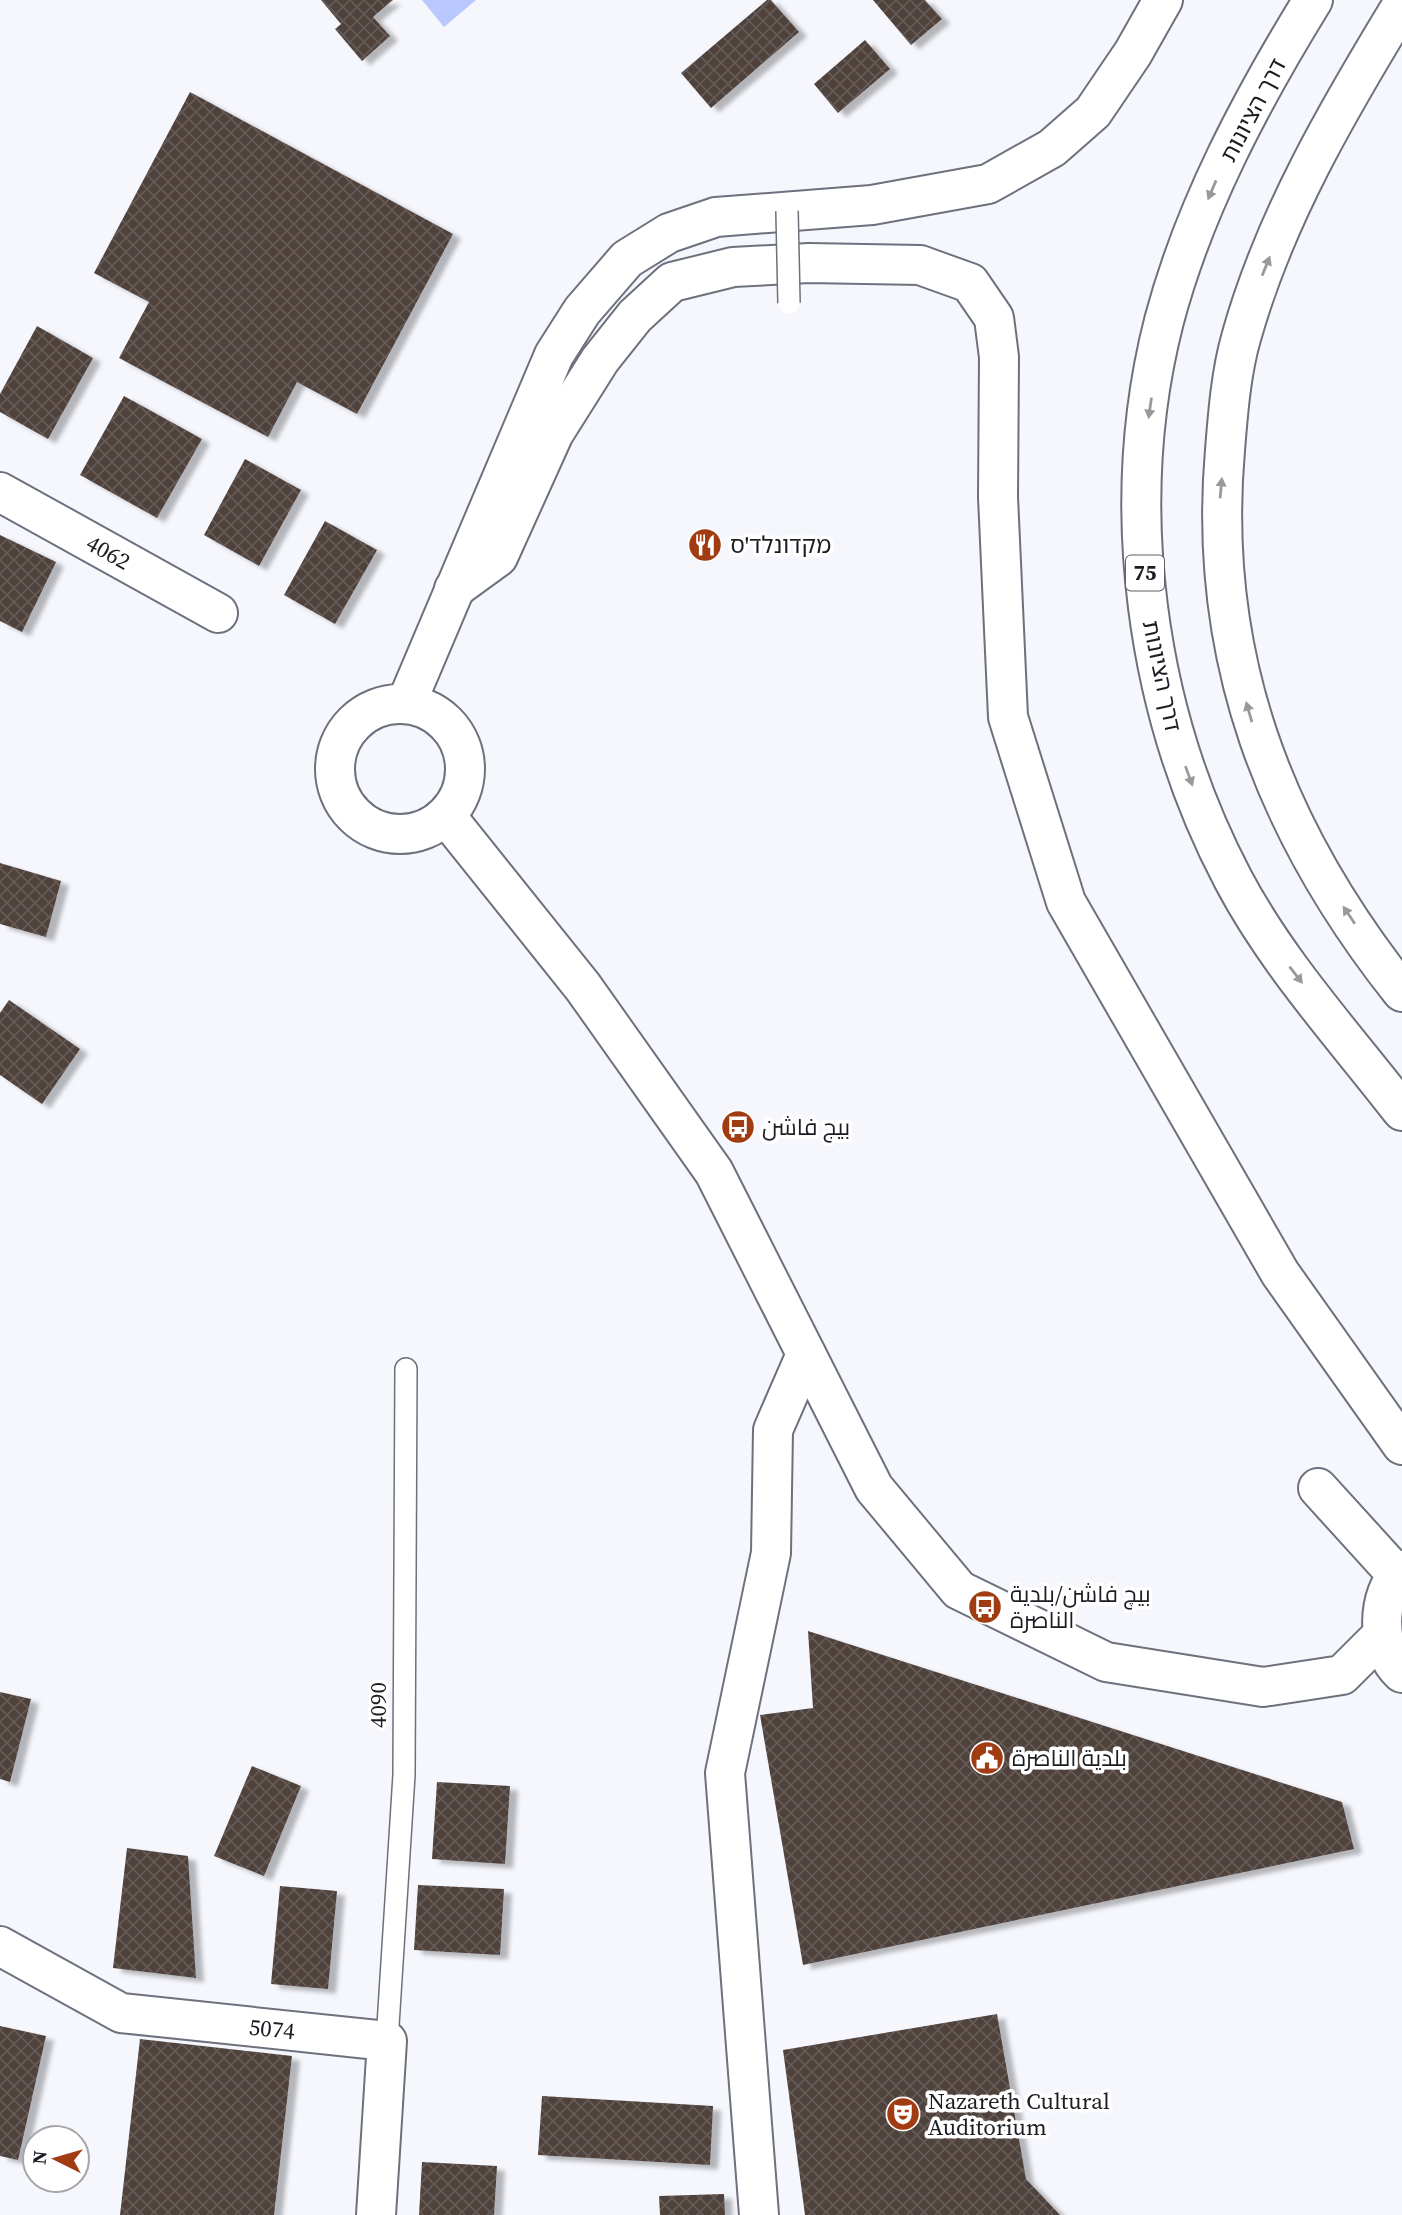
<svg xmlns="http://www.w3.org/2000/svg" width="1402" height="2215" viewBox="0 0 1402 2215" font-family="'Source Serif 4',Cairo,'Noto Sans Hebrew',serif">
  <defs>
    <pattern id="building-cross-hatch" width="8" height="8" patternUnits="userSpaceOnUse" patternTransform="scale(1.75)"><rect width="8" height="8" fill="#4f423d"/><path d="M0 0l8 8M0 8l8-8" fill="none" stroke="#655a57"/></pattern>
    <filter id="shadow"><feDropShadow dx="8" dy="4.5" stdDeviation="2" flood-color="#0004"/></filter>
  </defs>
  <rect width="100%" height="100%" fill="#f6f7fd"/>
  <path fill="#b9c9ff" d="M422,0H476L444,27Z"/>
  <path fill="url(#building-cross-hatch)" filter="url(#shadow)" d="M321,0H393L373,17L390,36L362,61L335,29L341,24Z
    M767,0H771L799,32L711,108L681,73Z
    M873,0H925L942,19L911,45Z
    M865,40L890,69L838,113L814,84Z
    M190,92L453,234L357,414L297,382L268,437L119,358L149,302L94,273Z
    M37,326L93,358L48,439L0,412V394Z
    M124,396L202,439L157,518L80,475Z
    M245,459L301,490L259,566L204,535Z
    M325,521L377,550L335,624L284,595Z
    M0,535L56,562L22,632L0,621Z
    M0,863L61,881L46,937L0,924Z
    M9,1000L80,1049L42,1104L0,1075V1013Z
    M808,1631L1342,1802L1354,1849L803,1965L760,1715L813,1708Z
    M0,1692L31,1699L10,1782L0,1779Z
    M252,1766L301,1786L264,1876L214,1856Z
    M437,1782L510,1786L505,1864L432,1859Z
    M127,1848L188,1856L196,1978L113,1968Z
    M418,1885L504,1889L500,1955L414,1950Z
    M280,1886L337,1891L328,1989L271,1984Z
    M997,2014L1026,2179L1060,2215H805L783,2050Z
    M0,2026L46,2036L18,2160L0,2156Z
    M140,2039L292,2056L274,2215H120Z
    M542,2096L713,2106L710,2165L538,2155Z
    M422,2162L497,2166L494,2215H419Z
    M724,2194L725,2215H660L659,2196Z"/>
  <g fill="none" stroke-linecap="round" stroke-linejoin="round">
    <g stroke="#6d717d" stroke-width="24">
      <path id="lane" d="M387,2041L404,1775L406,1369"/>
    </g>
    <g stroke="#6d717d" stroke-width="42">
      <g id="street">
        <path id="s1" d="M0,492L218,613"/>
        <path d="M454,589L498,557L554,433L600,360L635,316L672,282L733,267L809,263L920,265L970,283L994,318L999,357L998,497L1008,717L1066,902L1280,1273L1402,1445"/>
        <path d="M406,704L554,355L582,311L627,259L669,233L716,217L872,205L988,184L1052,148L1093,112L1133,53L1163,0"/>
        <circle cx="400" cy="769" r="65"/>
        <path d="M446,816L583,987L714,1172L874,1488L959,1590L1106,1662L1263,1687L1342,1675L1382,1635"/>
        <path d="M1318,1488L1397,1575"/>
        <path d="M1402,1570C1376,1594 1375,1649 1402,1673"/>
        <path id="s2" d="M0,1946L121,2013L387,2041L376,2215"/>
        <path d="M759,2215L725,1773L771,1553L773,1430L806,1354"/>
      </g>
    </g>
    <g stroke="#6d717d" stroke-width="42">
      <path id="highway" d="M1313,0C1252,99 1194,207 1164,321C1117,504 1145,712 1233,879C1277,963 1344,1036 1402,1111
        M1402,5C1338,110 1274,219 1241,338C1231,373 1228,413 1225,450C1207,656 1274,831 1402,992"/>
    </g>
    <use href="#lane" stroke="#fff" stroke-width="21"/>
    <use href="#street" stroke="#fff" stroke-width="38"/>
    <use href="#highway" stroke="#fff" stroke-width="38"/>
    <g stroke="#6d717d" stroke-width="24" stroke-linecap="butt">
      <path id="lane-bridge" d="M787,211L789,303"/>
    </g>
    <use href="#lane-bridge" stroke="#fff" stroke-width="21"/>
  </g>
  <defs><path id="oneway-solid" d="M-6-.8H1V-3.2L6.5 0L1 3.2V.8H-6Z" transform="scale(1.75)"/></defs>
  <g fill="#99999c">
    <use href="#oneway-solid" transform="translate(1212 190) rotate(113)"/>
    <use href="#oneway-solid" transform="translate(1266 266) rotate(-68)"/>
    <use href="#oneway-solid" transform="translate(1150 408) rotate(98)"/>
    <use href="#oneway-solid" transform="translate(1221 488) rotate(-85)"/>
    <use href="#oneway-solid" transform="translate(1249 712) rotate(-106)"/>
    <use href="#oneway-solid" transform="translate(1189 776) rotate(70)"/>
    <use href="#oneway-solid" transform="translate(1349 915) rotate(-124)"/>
    <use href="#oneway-solid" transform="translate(1296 975) rotate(52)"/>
  </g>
  <defs>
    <g id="restaurant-disc" transform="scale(1.75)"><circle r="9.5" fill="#a13b12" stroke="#fff"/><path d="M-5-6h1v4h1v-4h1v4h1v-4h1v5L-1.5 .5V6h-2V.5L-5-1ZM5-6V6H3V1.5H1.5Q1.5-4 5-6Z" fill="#fff"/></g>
    <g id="bus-disc" transform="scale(1.75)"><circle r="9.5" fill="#a13b12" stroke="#fff"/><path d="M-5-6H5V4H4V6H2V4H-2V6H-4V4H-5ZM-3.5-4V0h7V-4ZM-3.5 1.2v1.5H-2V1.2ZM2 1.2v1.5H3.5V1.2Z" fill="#fff"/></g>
    <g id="civic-disc" transform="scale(1.75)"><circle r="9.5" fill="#a13b12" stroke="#fff"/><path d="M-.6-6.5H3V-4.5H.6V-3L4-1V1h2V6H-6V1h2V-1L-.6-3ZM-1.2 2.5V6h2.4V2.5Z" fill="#fff"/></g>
    <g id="theatre-disc" transform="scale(1.75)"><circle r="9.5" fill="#a13b12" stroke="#fff"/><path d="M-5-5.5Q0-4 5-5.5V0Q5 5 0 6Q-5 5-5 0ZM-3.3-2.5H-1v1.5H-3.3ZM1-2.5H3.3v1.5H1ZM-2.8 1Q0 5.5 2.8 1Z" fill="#fff"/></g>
  </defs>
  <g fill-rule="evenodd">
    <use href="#restaurant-disc" x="705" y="545"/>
    <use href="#bus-disc" x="738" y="1127"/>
    <use href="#bus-disc" x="985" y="1607"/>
    <use href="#civic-disc" x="987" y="1758"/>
    <use href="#theatre-disc" x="903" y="2114"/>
  </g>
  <g text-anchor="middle" stroke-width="7" stroke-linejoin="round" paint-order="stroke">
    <rect fill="#fff" stroke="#606164" stroke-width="2" x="1126" y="555.5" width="38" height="35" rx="5"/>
    <g font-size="21" font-weight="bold" fill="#1c1d22">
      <text x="1145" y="580">75</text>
    </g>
    <g font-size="23" fill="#1c1d22" stroke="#fff">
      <text transform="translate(1253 110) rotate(-62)" y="8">דרך הציונות</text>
      <text dy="8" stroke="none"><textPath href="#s1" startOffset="124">4062</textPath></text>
      <text transform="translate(1162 676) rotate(78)" y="8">דרך הציונות</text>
      <text transform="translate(378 1705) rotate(-90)" y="8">4090</text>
      <text dy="8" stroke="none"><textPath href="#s2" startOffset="290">5074</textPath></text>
    </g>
    <g font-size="23" fill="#1c1d22" stroke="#fff" text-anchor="start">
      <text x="730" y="553">מקדונלד'ס</text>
      <text x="762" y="1135">بيج فاشن</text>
      <text x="1010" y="1602">بيچ فاشن/بلدية<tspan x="1010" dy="26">الناصرة</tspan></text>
      <text x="1012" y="1766">بلدية الناصرة</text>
      <text x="928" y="2109">Nazareth Cultural<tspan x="928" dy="26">Auditorium</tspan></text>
    </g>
  </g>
  <g transform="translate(56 2159) rotate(275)"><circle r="33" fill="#ffffff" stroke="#a4a5a7" stroke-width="2"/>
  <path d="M0-5L12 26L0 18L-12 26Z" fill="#a13b12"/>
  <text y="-10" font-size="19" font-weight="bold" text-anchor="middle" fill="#1c1d22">N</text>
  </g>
</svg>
